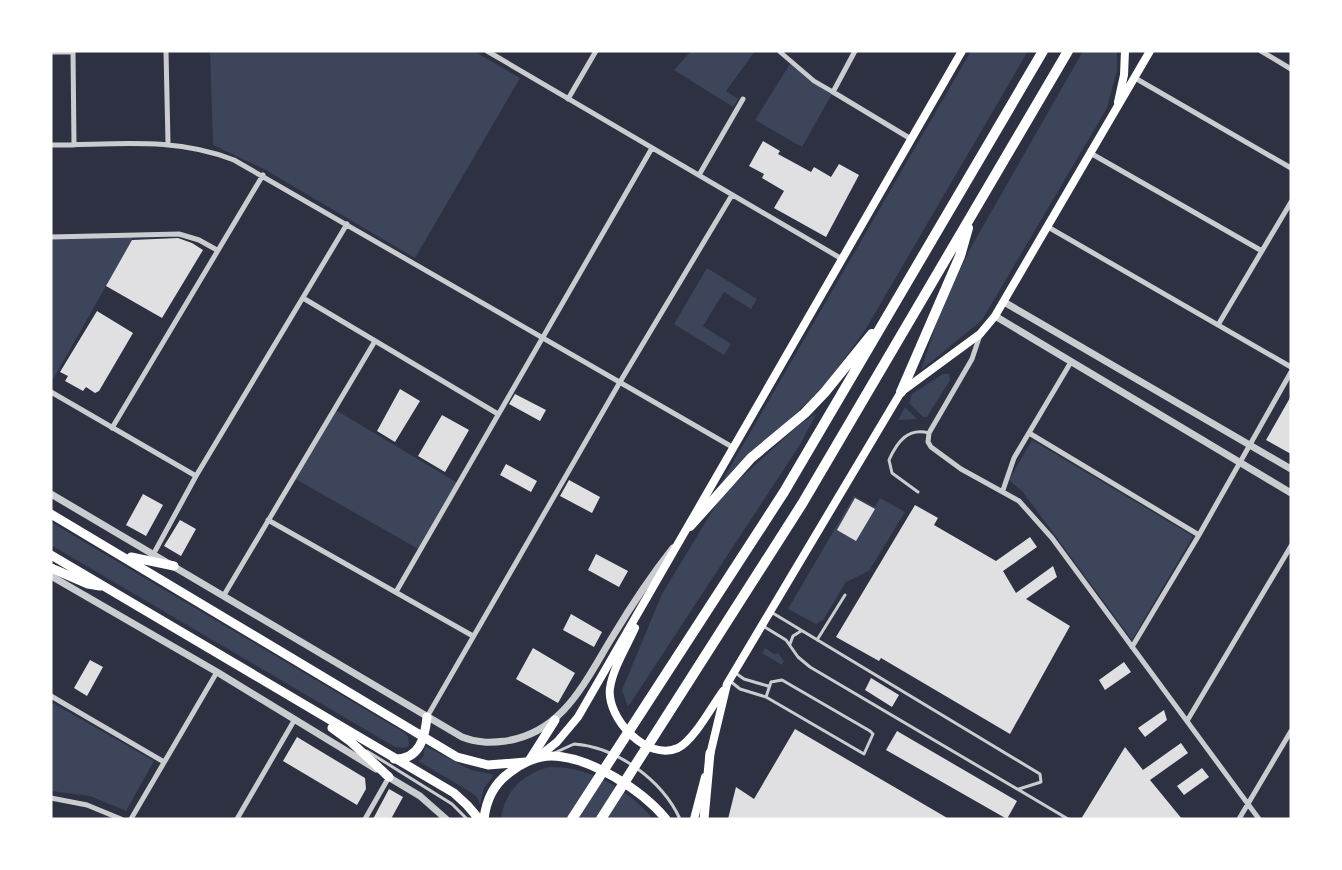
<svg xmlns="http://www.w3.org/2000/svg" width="1342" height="870" viewBox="0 0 1342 870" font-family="'Space Grotesk',sans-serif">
  <rect width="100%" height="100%" fill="#2d3142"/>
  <path fill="#3c4559" d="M210,51H474L520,78L415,258L264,169L213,145Z
    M691,51H755L726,91L738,99L733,107L674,70Z
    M971,51H1028L864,332L825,385L717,490Z
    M1083,51H1117V70L1107,108L982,320L921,370L941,310L970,249Z
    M791,62L833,92L802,147L755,120Z
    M132,235V240L51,383V237Z
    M707,268L757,299L751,309L724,292L703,326L731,344L724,355L674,324Z
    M943,374H949L950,380L927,417H923L909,403L912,394Z
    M905,407L917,419L898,420Z
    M334,409L458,483L420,550L292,477Z
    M816,414L801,443L628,707L622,690L662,594L722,495L801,423Z
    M1032,440L1193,536L1132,640L1023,492L1009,480Z
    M854,496L875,507L880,498L905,512L869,571L846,582L823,620L816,624L788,609Z
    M51,522L405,733L408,737L409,745L406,748L395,747L51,545Z
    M765,648L774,654L778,653L784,661L782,665L762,653Z
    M51,702L154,761L126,811L90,796L51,791Z
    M425,746L471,770L494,775L484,788L480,805L477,797L469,791L418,761L423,757Z
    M550,767C589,766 628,789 653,819H501C504,791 524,773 550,767Z"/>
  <path fill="#e0e0e3" d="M763,141L780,151L778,154L811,172L814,167L831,177L839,164L859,175L826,237L774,208L784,191L762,178L764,174L749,166Z
    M178,238L192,243L203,250L162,318L106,286L132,240Z
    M97,311L133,333L99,391L95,393L86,387L83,391L65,381L68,376L60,372Z
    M400,389L420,401L395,442L377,431Z
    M515,394L546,410L540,421L509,404Z
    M1291,396V454L1266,440Z
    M442,415L469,430L445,472L418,456Z
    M506,464L537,481L531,492L500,475Z
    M569,480L600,497L592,513L560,496Z
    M143,494L163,505L146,536L126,525Z
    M855,498L875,509L856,541L837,530Z
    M915,505L938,518L934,525L996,561L1030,537L1037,547L1003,571L1016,593L1053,566L1057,577L1026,599L1070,626L1010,734L881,658L879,661L836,637Z
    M180,520L196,529L181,556L164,546Z
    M596,554L628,571L619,587L588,570Z
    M571,614L602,632L594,647L563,630Z
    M533,648L575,673L558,703L516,679Z
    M90,660L103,667L87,696L74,688Z
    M1124,662L1131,672L1105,690L1099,680Z
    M871,678L899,695L892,707L865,690Z
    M1164,710L1167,720L1145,737L1138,728Z
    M795,729L949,819H728L736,787L754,799Z
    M897,731L1017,801L1007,819L886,750Z
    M297,737L365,778L366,789L357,805L283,761Z
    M1181,743L1188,753L1150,780L1182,819H1081L1125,747L1143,770Z
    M1202,768L1209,777L1184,795L1177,786Z
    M389,789L403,797L391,819H373Z"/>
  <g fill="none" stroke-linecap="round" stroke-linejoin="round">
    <path stroke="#caccd0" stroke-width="3" d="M918,492L892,473L889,460C897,442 908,427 929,433
      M771,612L1040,774L1041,782L1019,789
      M763,626L786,640L798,657L810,667L1068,819
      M817,640L845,595
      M790,644L793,636L801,631
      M734,672L744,679L768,686
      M730,681L740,689L766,697L864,754L873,734L870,731L782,680L771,682L766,697
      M367,751L452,804L467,819
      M552,754L574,744C617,747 662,780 680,819"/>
    <path stroke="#caccd0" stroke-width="4.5" d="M779,51L814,81L833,92"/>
    <path stroke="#caccd0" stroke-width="5" d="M73,51L74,145
      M166,51L168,143
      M487,51L842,259
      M855,51L833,92L911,139
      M1261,51L1291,69
      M51,52H73
      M1135,78L1291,168
      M568,99L596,51
      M51,145C114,145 174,136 234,160L734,448
      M1092,154L1262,251
      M699,175L743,99
      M1048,227L1291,367
      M51,237L179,234L199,240L217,250
      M303,298L498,414
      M1218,325L1291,202
      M980,335L972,359L929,433L928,442L931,447L961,469L1019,501L1052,538L1259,819
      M51,392L196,476
      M112,428L263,175
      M1029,433L1199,535
      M1003,490L1014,458L1071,362
      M268,520L473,636
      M154,553L196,476L347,224
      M396,592L652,148
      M224,595L375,341
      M1132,647L1199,535L1291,372
      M51,696L164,762
      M427,717L620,382L732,195
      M1187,721L1291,546
      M51,798L87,805L121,819
      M131,819L217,672
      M237,819L295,719
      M365,819L389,777
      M1239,819L1291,731"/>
    <path stroke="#caccd0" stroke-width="7" d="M1004,302L1291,469
      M995,316L1291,493
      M51,494L462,737C477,743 490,743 506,741C564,732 585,681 613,636C631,606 651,576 673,548
      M51,576L217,672L376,769
      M385,775L420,796L446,819"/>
    <path stroke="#fff" stroke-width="8" d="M1118,102L1124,75L1125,51
      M635,628C627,646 613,668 610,688C606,718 647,762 678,748C694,740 712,706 723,691
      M538,757L557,742L578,717L962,51
      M709,759L727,684L901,392L980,334L995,316L1150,51
      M694,819L705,777"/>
    <path stroke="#fff" stroke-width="9" d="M51,514L457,757L488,765L526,762
      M51,555L454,793L467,805L479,819
      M131,557L174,566
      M51,568L88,584L100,586
      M332,728L351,742L389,777
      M394,759C420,760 425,737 427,717
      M529,761L555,720
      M484,819C486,801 494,784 509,773C520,764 536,756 551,756C589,756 642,790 666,819
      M704,819L710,753"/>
    <path stroke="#fff" stroke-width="10" d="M901,392L960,256L968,228
      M690,526L751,458L805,413L825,392L872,334
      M572,819L784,492L1043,51
      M601,819L802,504L1068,51"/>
  </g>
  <rect width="1342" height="870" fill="none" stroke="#ffffff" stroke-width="105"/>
</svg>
